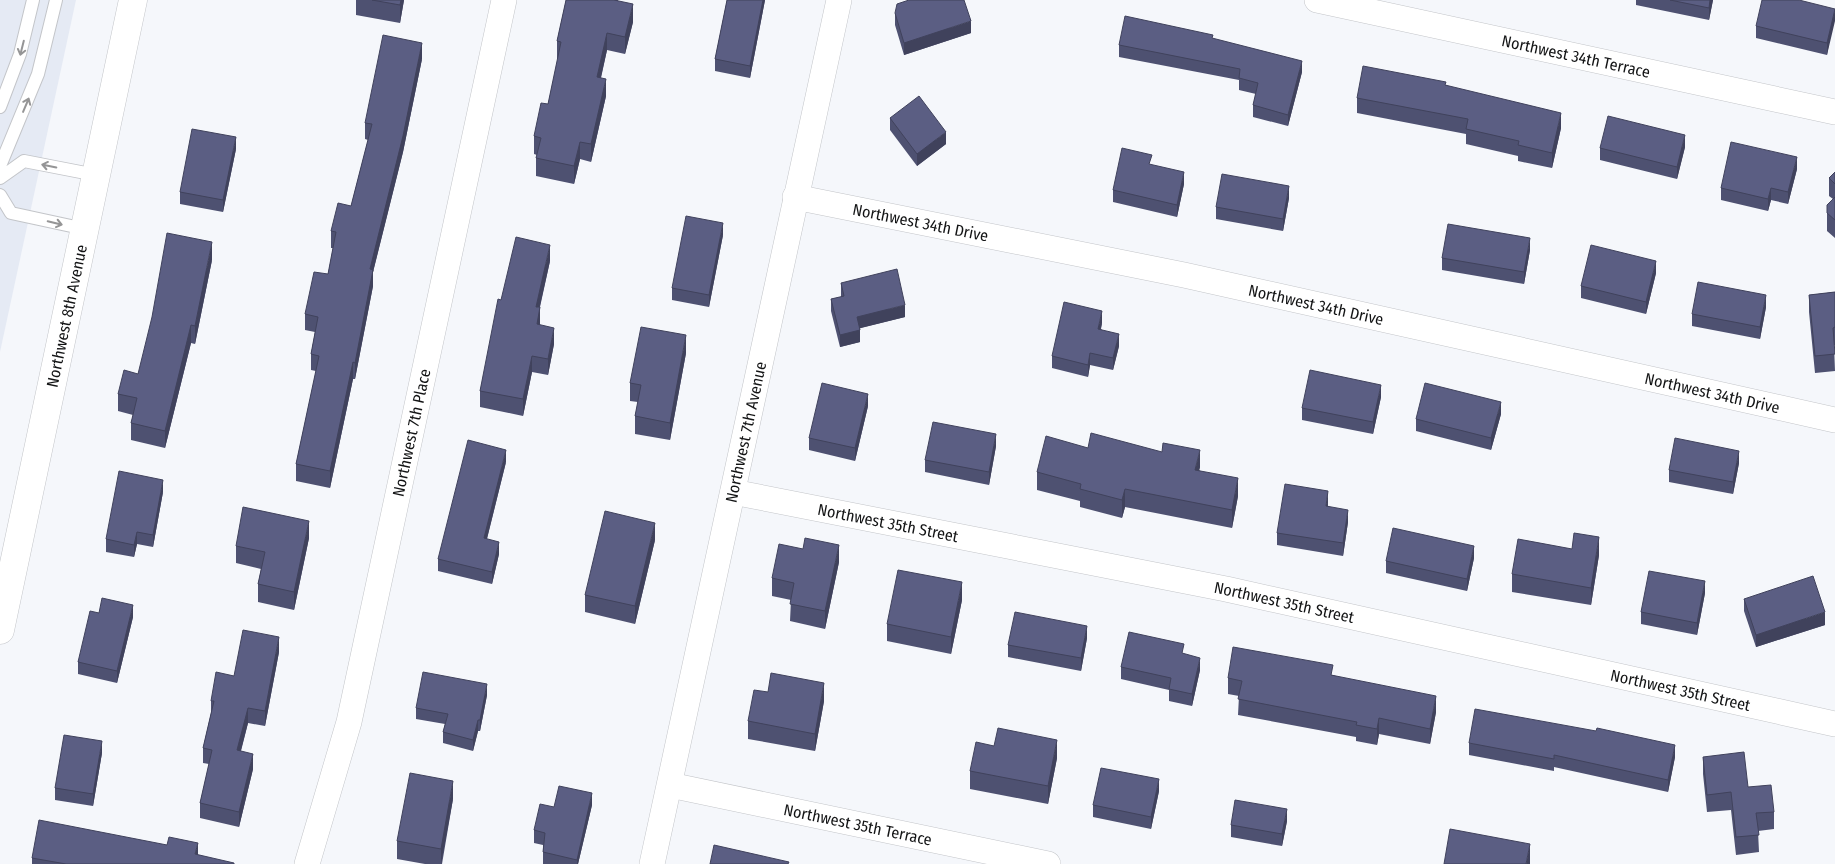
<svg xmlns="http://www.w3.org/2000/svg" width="1835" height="864" viewBox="0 0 1835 864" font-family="'Fira Sans Condensed',sans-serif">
  <rect width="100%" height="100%" fill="#f5f7fb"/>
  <path fill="#e5eaf4" d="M0,0H76L0,352Z"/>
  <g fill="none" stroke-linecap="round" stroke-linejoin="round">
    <g stroke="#c3c5c9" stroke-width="14">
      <path id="lane" d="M0,107L20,54L33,0
        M0,166L38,74L56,0
        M0,178L24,161L96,175
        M0,195L11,213L85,229"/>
    </g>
    <g stroke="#c3c5c9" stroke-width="26">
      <g id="street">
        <path id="s1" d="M1317,0L1835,112"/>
        <path id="s2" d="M795,197L1184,275L1835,420"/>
        <path id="s3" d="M733,492L1226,589L1835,724"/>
        <path id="s4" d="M670,785L1048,864"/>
        <path id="s5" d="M307,864L349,722L504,0"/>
        <path id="s6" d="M652,864L839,0"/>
      </g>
    </g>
    <g stroke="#c3c5c9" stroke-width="29">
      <g id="secondary">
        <path id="s7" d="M0,630L133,0"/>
      </g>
    </g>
    <use href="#lane" stroke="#fff" stroke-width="12"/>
    <use href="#street" stroke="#fff" stroke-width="25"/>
    <use href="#secondary" stroke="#fff" stroke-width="28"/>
  </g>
  <path fill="#4e5171" d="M356,0H404L400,23L356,15Z
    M566,0H618V1L633,22L625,54L607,50L601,78L606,96L591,162L580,159L574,184L536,176V158L537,155L534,154V136L548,104L558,59H557V41Z
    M727,0H765L750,78L715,71V59Z
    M1636,0H1713L1709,20L1636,5Z
    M1835,9L1827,55L1756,38V26Z
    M895,13L971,33L904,55L895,25Z
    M1213,39L1302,72L1288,126L1253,117V105L1256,94L1239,90V80L1119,57V45Z
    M422,59L403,152L373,272V286L355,379H353L330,488L296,481V464L316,371L311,370V354L315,332L305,330V314L328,274L333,248H331V231L351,206L368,140L365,139V123Z
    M1446,85L1561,128L1552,168L1518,161V156L1466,144V134L1357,113V98Z
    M890,118L946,144L917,166L890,130Z
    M1685,147L1677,179L1600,160V148Z
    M236,149L223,212L180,204V192Z
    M1152,165L1184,184L1177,217L1113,202V190Z
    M1797,169L1788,204L1771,200L1768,211L1721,200V188Z
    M1835,172V238L1827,231V205L1833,199L1829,196V178Z
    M1289,198L1283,231L1216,219V207Z
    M723,235L709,307L672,300V288Z
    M1530,250L1524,284L1442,270V258Z
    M212,260L195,344L191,343L165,448L131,440V423L133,415L118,411V394L138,374Z
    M550,261L540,307V325L554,344L548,375L532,372L523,416L480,407V391L501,300Z
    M1656,273L1646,314L1581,298V286Z
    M841,283L905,317L860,328V342L840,347L831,311V299L841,297Z
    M1835,292V345H1834L1835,371L1815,373L1809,312V295Z
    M1766,307L1760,339L1692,326V314Z
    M1102,323L1101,329L1119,346L1113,370L1090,365L1088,377L1052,368V356Z
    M686,353L670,440L635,434V416L638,402L630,401V383Z
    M1381,397L1373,434L1302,420V408Z
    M868,406L855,461L809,450V438Z
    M1501,414L1491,450L1416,431V419Z
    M996,446L989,485L925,472V460Z
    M1088,448L1200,467L1199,470L1238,496L1232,528L1125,507L1122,518L1080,507V501L1037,490V472Z
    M506,462L487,539L499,554L492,584L438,571V559Z
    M1739,463L1733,494L1669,482V470Z
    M163,492L153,547L137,544L134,557L106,552V539Z
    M1328,503V507L1348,522L1343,556L1277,545V533Z
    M309,538L294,610L258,602V584L261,569L236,563V546Z
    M655,540L635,624L585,612V595Z
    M1599,555L1591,605L1512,592V574Z
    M1474,558L1467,591L1386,573V561Z
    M839,562L825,629L790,621L791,600L772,596V578Z
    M1705,593L1697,635L1641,624V612Z
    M1744,599L1825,625L1756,647L1744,611Z
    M962,600L951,654L887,641V624Z
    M99,613L133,617L117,683L78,674V662Z
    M1087,638L1081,671L1008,657V645Z
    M279,652L265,726L248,723L241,751L253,769L239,827L200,818V803L209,764L203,763V748L211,713V701L234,676Z
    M1184,654L1200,670L1192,706L1169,701V690L1121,679V667Z
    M1333,675L1436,712L1430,744L1379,734L1377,745L1356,741V737L1238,715L1239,696L1228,694V678Z
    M768,692L824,701L815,751L748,739V721Z
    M487,695L480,731H478L473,751L443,743V732L445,724L416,719V708Z
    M1469,743L1675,757L1668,792L1554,767V771L1469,755Z
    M102,753L93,806L55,800V788Z
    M1703,757L1748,787L1774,812V829L1758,831L1759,852L1736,855L1731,810L1707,812L1703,774Z
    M1057,758L1048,804L970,789V771Z
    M1159,791L1151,829L1093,817V805Z
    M453,799L442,864H425L397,859V841Z
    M592,805L578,864H543V845L534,843V830L554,807Z
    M1287,821L1282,846L1231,837V825Z
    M198,855L234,864H32V858Z"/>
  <path fill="#40425c" d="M401,0H404L400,23V5Z
    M763,0H765L750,78V66Z
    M1710,0H1713L1709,20V8Z
    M633,4V22L625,54V37Z
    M1835,9V21L1827,55V43Z
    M971,21V33L904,55V43Z
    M607,33V50L597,94V77Z
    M422,43V59L403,152L373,272V286L355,379V363L370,269Z
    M1302,61V72L1288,126V115Z
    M606,79V96L591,162V144Z
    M1561,113V128L1552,168V153Z
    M946,132V144L917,166V154Z
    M1685,135V147L1677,179V167Z
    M236,137V149L223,212V200Z
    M580,142V159L574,184V166Z
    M1797,157V169L1788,204V192Z
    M1184,172V184L1177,217V205Z
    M1289,186V198L1283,231V219Z
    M1771,188V200L1768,211V199Z
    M723,223V235L709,307V295Z
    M1530,238V250L1524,284V272Z
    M212,242V260L195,344V326Z
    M550,245V261L536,323V307Z
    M1656,261V273L1646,314V302Z
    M1766,295V307L1760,339V327Z
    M905,305V317L857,329V317Z
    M540,307V324L537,341V324Z
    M1102,311V323L1098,341V329Z
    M191,325V343L165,448V431Z
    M554,328V344L548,375V359Z
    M860,330V342L840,347V335Z
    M1119,334V346L1113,370V358Z
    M686,335V353L670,440V423Z
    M1090,353V365L1088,377V365Z
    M532,356V372L523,416V399Z
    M353,362V379L330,488V471Z
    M1381,385V397L1373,434V422Z
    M868,394V406L855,461V448Z
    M1501,402V414L1491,450V438Z
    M996,434V446L989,485V472Z
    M506,450V462L484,550V538Z
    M1200,450V467L1195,487V470Z
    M1739,451V463L1733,494V482Z
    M1238,478V496L1232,528V510Z
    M163,480V492L153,547V535Z
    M1125,489V507L1122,518V500Z
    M1328,491V503L1326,518V506Z
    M1348,510V522L1343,556V543Z
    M309,521V538L294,610V592Z
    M655,523V540L635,624V606Z
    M137,532V544L134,557V545Z
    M1599,537V555L1591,605V588Z
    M499,542V554L492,584V572Z
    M839,545V562L825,629V611Z
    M1474,546V558L1467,591V579Z
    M1705,581V593L1697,635V623Z
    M962,582V600L951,654V637Z
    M133,605V617L117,683V671Z
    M1825,612V625L1756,647V635Z
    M1087,626V638L1081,671V658Z
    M279,637V652L265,726V711Z
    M1200,658V670L1192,706V694Z
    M824,683V701L815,751V734Z
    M487,684V695L480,731V720Z
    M1436,696V712L1430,744V729Z
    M248,708V723L237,765V750Z
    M1379,718V734L1377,745V729Z
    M478,720V731L473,751V740Z
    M1057,740V758L1048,804V786Z
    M102,741V753L93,806V794Z
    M1675,745V757L1668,792V780Z
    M253,754V769L239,827V812Z
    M1159,779V791L1151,829V817Z
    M453,781V799L441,864V849Z
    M592,793V805L578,864H577V860Z
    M1287,809V821L1282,846V834Z
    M198,843V861L195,854Z
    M1530,844V864H1526Z"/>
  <path fill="#5b5e83" stroke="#40425c" d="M372,0H401L400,5Z
    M566,0H614L633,4L625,37L607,33L597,77L606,79L591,144L580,142L574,166L536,158L541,138L534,136L541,103L548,104L561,42L557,41Z
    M727,0H763L750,66L715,59Z
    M909,0H964L971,21L904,43L895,13L897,4Z
    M1670,0H1710L1709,8Z
    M1762,0H1799L1835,9L1827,43L1756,26Z
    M1125,16L1213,35L1212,38L1302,61L1288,115L1253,105L1258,83L1239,78L1240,69L1119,45Z
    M383,35L422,43L403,136L370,269L373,270L355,363L353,362L330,471L296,464L319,356L311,354L318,317L305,314L314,272L328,274L336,232L331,231L338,203L351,206L372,124L365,123Z
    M1363,66L1446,82L1445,85L1561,113L1552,153L1518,145L1519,141L1466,129L1468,119L1357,98Z
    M919,96L946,132L917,154L890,118Z
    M1608,116L1685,135L1677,167L1600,148Z
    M192,129L236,137L223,200L180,192Z
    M1731,142L1797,157L1788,192L1771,188L1768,199L1721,188Z
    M1122,148L1152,155L1149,164L1184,172L1177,205L1113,190Z
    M1835,172V184L1829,178Z
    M1222,174L1289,186L1283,219L1216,207Z
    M1835,197V220L1827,213V205Z
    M686,216L723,223L709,295L672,288Z
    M1448,224L1530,238L1524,272L1442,258Z
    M167,233L212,242L195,326L191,325L165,431L131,423L137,398L118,394L124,370L138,374L152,317Z
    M516,237L550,245L536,307H540L537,324L554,328L548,359L532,356L523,399L480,391L498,299L501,300Z
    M1591,245L1656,261L1646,302L1581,286Z
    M897,269L905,305L857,317L860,330L840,335L831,299L844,296L841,283Z
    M1698,282L1766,295L1760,327L1692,314Z
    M1835,292V327L1833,328L1835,354L1815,356L1809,295Z
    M1064,302L1102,311L1098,329L1119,334L1113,358L1090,353L1088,365L1052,356Z
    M641,327L686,335L670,423L635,416L641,385L630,383Z
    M1310,370L1381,385L1373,422L1302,408Z
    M822,383L868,394L855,448L809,438Z
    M1425,383L1501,402L1491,438L1416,419Z
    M933,422L996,434L989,472L925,460Z
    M1091,433L1162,452L1163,443L1200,450L1195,470L1238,478L1232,510L1125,489L1122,500L1080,489L1081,484L1037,472L1046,436L1088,448Z
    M1675,438L1739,451L1733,482L1669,470Z
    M468,440L506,450L484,538L499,542L492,572L438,559Z
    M119,471L163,480L153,535L137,532L134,545L106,539Z
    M1285,484L1328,491L1326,506L1348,510L1343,543L1277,533Z
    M243,507L309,521L294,592L258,584L265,552L236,546Z
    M605,511L655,523L635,606L585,595Z
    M1393,528L1474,546L1467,579L1386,561Z
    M1574,533L1599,537L1591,588L1512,574L1518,539L1572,549Z
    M805,538L839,545L825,611L790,604L794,583L772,578L779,544L803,549Z
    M898,570L962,582L951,637L887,624Z
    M1649,571L1705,581L1697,623L1641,612Z
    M1813,576L1825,612L1756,635L1744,599Z
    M102,598L133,605L117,671L78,662L90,611L99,613Z
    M1015,612L1087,626L1081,658L1008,645Z
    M243,630L279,637L265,711L248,708L237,750L253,754L239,812L200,803L212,750L203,748L214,701H211L216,672L234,676Z
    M1129,632L1184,644L1182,653L1200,658L1192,694L1169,689L1171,678L1121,667Z
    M1233,647L1333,665L1331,675L1436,696L1430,729L1379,718L1377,729L1356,725L1357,722L1238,699L1242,681L1228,678Z
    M423,672L487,684L480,720H478L473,740L443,732L448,714L416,708Z
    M771,673L824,683L815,734L748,721L754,690L768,692Z
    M1475,709L1596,731L1597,728L1675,745L1668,780L1554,755V759L1469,743Z
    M998,728L1057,740L1048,786L970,771L976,742L994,746Z
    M64,735L102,741L93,794L55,788Z
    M1744,752L1748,787L1771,785L1774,812L1756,813L1759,835L1736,837L1731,792L1707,795L1703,757Z
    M1101,768L1159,779L1151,817L1093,805Z
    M410,773L453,781L441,849L397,841Z
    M559,786L592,793L577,860L543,852L545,833L534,830L540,804L554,807Z
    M1235,800L1287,809L1282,834L1231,825Z
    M39,820L167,845L169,837L198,843L195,854L234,863V864H66L32,858Z
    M1450,829L1530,844L1526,864H1444Z
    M714,845L789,862L788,864H710Z"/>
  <defs><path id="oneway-shaft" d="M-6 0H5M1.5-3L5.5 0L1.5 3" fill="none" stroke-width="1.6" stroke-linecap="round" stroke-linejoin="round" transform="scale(1.25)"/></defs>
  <g stroke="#959596">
    <use href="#oneway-shaft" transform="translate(22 48) rotate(104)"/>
    <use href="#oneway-shaft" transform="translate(26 105) rotate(-67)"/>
    <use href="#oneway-shaft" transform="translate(49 166) rotate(-168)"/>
    <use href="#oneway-shaft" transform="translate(55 223) rotate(13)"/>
  </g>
  <g text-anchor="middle" stroke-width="5" stroke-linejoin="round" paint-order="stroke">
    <g font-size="16" fill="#131415" stroke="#fff">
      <text dy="6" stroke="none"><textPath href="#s1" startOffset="265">Northwest 34th Terrace</textPath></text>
      <text dy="6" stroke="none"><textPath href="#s2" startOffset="128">Northwest 34th Drive</textPath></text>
      <text dy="6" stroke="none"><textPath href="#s2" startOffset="532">Northwest 34th Drive</textPath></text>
      <text dy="6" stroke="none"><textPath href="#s7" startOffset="321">Northwest 8th Avenue</textPath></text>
      <text dy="6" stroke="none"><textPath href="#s2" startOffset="938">Northwest 34th Drive</textPath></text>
      <text dy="6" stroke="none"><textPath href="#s6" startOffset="442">Northwest 7th Avenue</textPath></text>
      <text dy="6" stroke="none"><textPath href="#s5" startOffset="444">Northwest 7th Place</textPath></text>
      <text dy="6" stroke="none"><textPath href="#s3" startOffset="158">Northwest 35th Street</textPath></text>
      <text dy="6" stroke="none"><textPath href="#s3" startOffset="562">Northwest 35th Street</textPath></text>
      <text dy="6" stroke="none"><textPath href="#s3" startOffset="968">Northwest 35th Street</textPath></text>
      <text dy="6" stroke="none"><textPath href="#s4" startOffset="192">Northwest 35th Terrace</textPath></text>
    </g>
  </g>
</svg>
